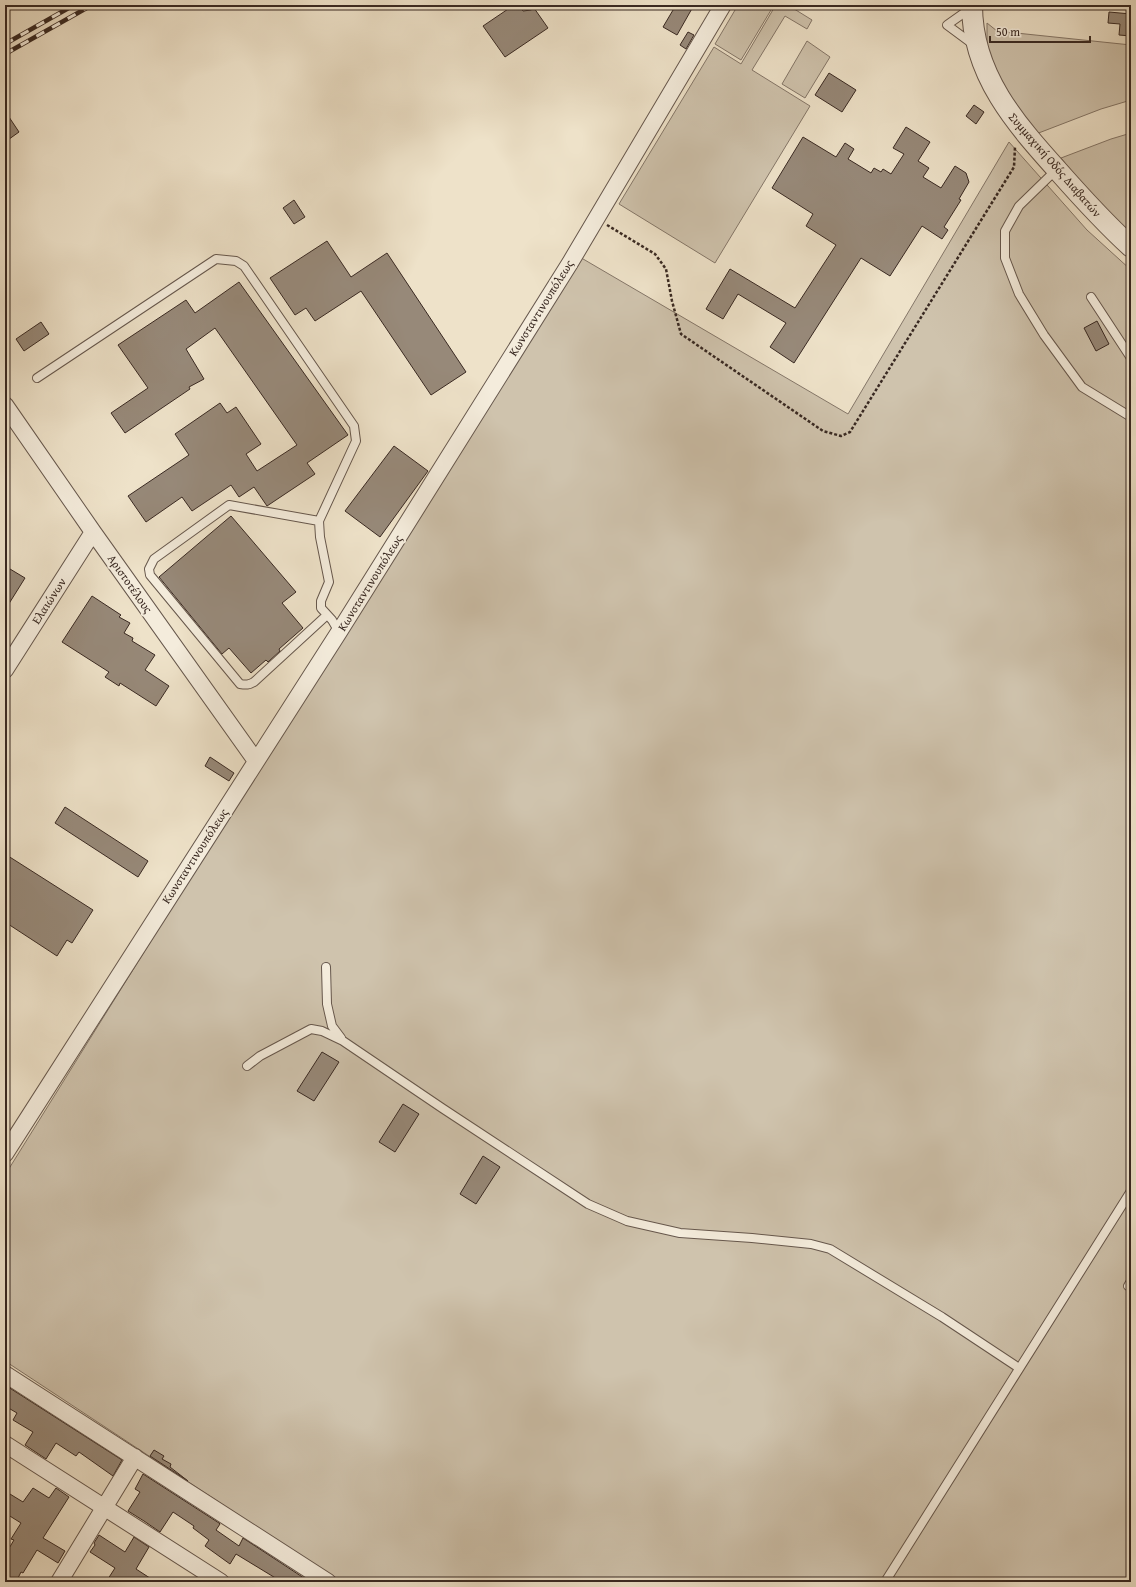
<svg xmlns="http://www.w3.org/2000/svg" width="1136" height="1587" viewBox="0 0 1136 1587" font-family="'Gentium Book Plus',serif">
  <rect width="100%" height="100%" fill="#eee2c9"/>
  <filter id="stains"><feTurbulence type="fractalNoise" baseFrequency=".005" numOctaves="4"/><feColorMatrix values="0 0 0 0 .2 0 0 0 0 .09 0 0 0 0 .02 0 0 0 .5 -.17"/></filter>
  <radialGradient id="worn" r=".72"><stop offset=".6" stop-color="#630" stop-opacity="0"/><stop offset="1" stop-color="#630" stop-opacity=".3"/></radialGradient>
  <path fill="#cfc3ad" stroke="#847668" d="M738,5H763L771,10L741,60L715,44Z
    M769,5H792L791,7L812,20L807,29L785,16L752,70L810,106L715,263L619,204L714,47L741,64L774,8Z
    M987,23L997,31L1131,45V100L1101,109L1036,134L999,80L987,46Z
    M807,41L830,57L805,98L782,84Z
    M1131,133V236L1087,190L1061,158L1111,139Z
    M1009,142L1087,230L1131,270V1582H340L5,1361V1175L578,256L848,414Z"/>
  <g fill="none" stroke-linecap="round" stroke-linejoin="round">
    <path stroke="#807264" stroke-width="4" d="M1130,72L1129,97L1131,101"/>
  </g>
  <path fill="#978979" stroke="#392922" d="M514,5H519L523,11L531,10L534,8L548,28L505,57L483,26Z
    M676,5H694L677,35L663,27Z
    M1109,12L1131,14V36L1119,35L1120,24L1108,23Z
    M688,32L694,35L686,49L680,45Z
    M829,73L856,90L842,112L815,95Z
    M974,105L984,112L976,124L966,116Z
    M5,111L19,132L5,142Z
    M906,127L930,142L918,161L929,168L923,177L941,188L955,166L966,173L969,182L959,199L961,200L944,227L948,230L942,239L922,226L890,276L861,258L794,363L770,347L786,323L738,294L723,319L706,309L730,269L795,308L836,245L806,226L813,214L772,188L803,137L836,157L845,143L854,149L848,159L871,173L874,168L881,172L883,169L891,174L904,154L893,148Z
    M294,200L305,217L294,224L283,208Z
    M327,241L351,277L387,253L466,372L431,395L361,291L315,321L306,308L295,315L270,278Z
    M239,282L348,435L307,463L315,474L267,506L254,487L239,497L231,485L192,511L182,497L146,522L128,496L189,455L175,434L220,403L227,413L236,407L261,444L246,454L257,471L297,445L215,328L186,349L204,379L189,387L190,389L125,433L111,413L148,388L118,345L186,300L195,313Z
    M1097,321L1109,344L1096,351L1084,328Z
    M41,322L49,334L24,351L16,339Z
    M394,446L428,471L380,537L345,511Z
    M231,516L296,592L282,603L303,628L279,649L280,651L268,662L266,660L251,673L229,648L222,654L159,577Z
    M5,566L25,578L5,610Z
    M92,596L121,615L119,617L130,623L124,633L133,638L132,641L155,655L145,670L169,686L156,706L120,683L119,686L105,677L109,672L62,642Z
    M210,757L234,773L229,781L205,766Z
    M65,807L148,861L138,877L55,823Z
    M5,854L93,910L72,943L67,940L57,956L5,922Z
    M322,1052L339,1062L314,1101L297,1091Z
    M403,1104L419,1114L395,1152L379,1142Z
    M483,1156L500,1167L476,1204L460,1194Z
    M5,1385L122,1460L113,1476L79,1452L76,1456L56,1443L46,1459L25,1445L33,1432L13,1420L17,1413L5,1406Z
    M154,1450L164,1456L162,1459L171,1464L170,1467L188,1481L150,1456Z
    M143,1474L219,1523L220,1524L216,1530L239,1546L243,1538L310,1582H282L236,1554L230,1564L205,1546L209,1540L193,1528L194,1526L173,1512L160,1532L144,1521L128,1511L140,1492L135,1489Z
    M33,1488L49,1498L56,1488L69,1497L43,1538L65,1551L58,1563L37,1550L23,1573L21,1572L16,1582H5V1555L14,1540L11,1539L21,1523L5,1513V1491L23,1502Z
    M99,1535L125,1552L134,1537L149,1547L136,1569L156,1582H106L115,1568L90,1552L95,1545L94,1543Z"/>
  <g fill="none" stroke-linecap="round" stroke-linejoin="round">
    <g stroke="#66574c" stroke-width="10">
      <path id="service" d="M971,8L947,25L974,45
        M1056,170L1019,206L1005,231V258L1019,294L1044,335L1082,387L1131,417
        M1091,297L1131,358
        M37,378L216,259L236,261L244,266L354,426L356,441L319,521L320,537L329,582L321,601V608L332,620L339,632
        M319,521L229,505L154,559L149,569L150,575L240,684C246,685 249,685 254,682L327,615
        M326,967L327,1004L332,1026L341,1038
        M247,1066L260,1056L311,1029L322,1031L343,1041L442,1108L588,1204L627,1221L680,1233L752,1238L811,1244L830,1249L942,1317L1019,1368
        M1128,1286L1131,1281
        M885,1582L1131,1191"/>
    </g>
    <g stroke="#66574c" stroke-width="18">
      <path id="minor" d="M5,405L93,532L256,761
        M5,670L93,532
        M5,1154L339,632L570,263L723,5
        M5,1374L328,1582
        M5,1444L221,1582
        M59,1582L135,1457"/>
    </g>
    <g stroke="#66574c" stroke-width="22">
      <path id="tertiary" d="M972,5C972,75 1016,124 1060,173C1083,199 1106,224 1131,247"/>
    </g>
    <path stroke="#392922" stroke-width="2.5" stroke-dasharray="3 2" stroke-linecap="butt" d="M607,225L655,254L666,269L672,301L681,334L823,431L841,436L850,432L1014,167L1015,147"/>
    <use href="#service" stroke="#f4ecdc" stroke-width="8"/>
    <use href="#minor" stroke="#f4ecdc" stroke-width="16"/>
    <use href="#tertiary" stroke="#f4ecdc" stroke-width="20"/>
    <g stroke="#392922" stroke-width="4.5">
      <path id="rail" d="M5,44L74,5
        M5,54L92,5"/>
    </g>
    <use href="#rail" stroke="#f4ecdc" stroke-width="3" stroke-dasharray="9" stroke-linecap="butt"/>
  </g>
  <g text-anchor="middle" stroke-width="4" stroke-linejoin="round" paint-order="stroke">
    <g font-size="12" fill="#392922" stroke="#f4ecdc">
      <text transform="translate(1055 165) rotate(49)" y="4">Συμμαχική Οδός Διαβατών</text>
      <text transform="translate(541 308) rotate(-58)" y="4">Κωνσταντινουπόλεως</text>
      <text transform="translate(370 583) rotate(-58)" y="4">Κωνσταντινουπόλεως</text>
      <text transform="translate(130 584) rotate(55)" y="4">Αριστοτέλους</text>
      <text transform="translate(49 601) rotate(-57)" y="4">Ελαιώνων</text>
      <text transform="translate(195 856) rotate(-57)" y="4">Κωνσταντινουπόλεως</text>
    </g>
  </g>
  <rect width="1136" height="1587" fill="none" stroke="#eee2c9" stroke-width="20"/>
  <rect x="6" y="6" width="1124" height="1575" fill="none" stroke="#392922" stroke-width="2"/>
  <rect x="10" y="10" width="1116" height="1567" fill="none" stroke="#392922"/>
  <path d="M990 36v6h100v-6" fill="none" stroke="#392922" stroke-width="2"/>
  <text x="996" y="36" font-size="12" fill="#392922" stroke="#f4ecdc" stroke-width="3" paint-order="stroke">50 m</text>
  <rect width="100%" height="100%" filter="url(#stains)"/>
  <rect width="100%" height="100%" fill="url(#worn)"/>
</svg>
